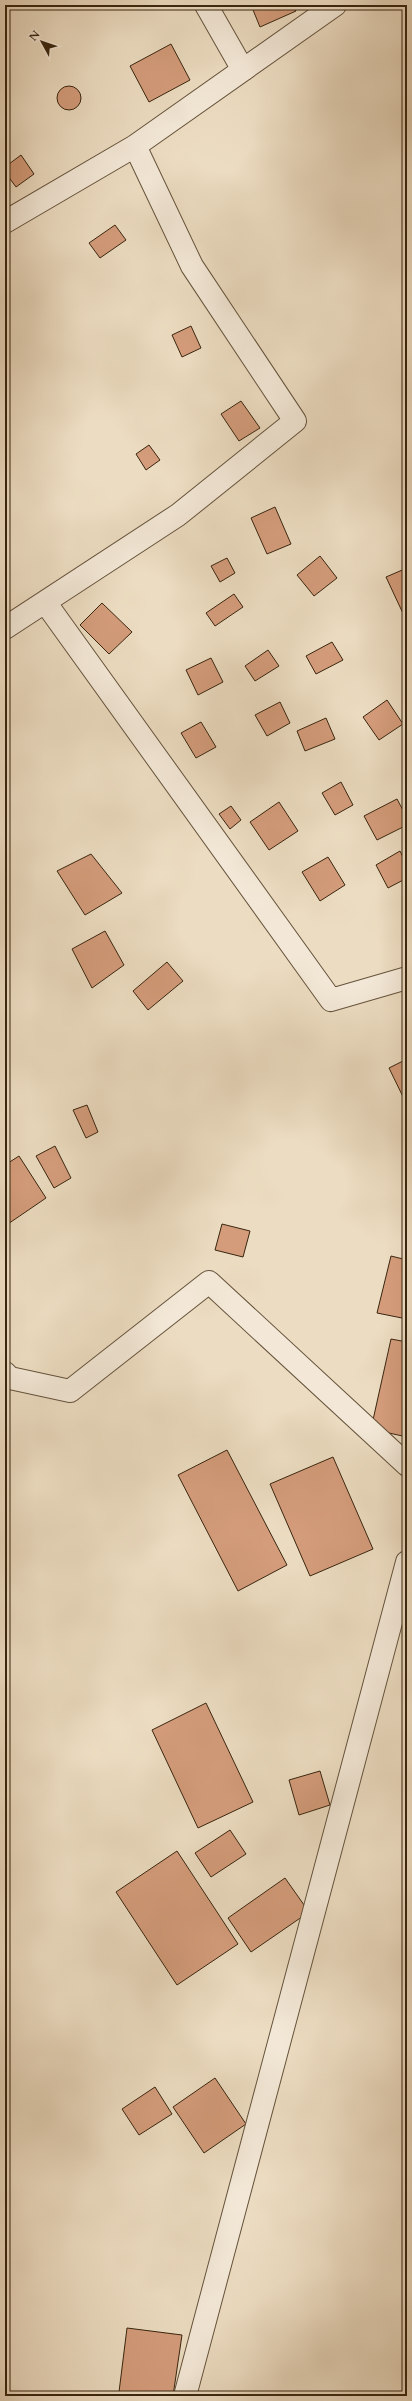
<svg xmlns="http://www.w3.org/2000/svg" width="412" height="2401" viewBox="0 0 412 2401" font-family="Cardo,serif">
  <rect width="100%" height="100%" fill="#ecdcc1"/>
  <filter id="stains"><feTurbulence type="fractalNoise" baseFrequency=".005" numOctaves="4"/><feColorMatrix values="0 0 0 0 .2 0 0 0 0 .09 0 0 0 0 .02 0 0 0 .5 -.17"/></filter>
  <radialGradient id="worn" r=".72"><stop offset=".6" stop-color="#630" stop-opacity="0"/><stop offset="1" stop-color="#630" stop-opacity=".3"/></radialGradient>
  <path fill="#d49c7b" stroke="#38250f" d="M251,5H293L296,11L260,27Z
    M171,44L190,80L149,102L130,66Z
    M57 98a12 12 0 1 1 24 0a12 12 0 1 1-24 0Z
    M21,155L34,174L16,187L5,172V167Z
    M115,225L126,240L100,258L89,243Z
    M191,326L201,348L182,357L172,335Z
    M241,401L260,428L239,441L221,414Z
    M149,445L160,460L146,470L136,454Z
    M275,507L291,544L267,554L251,518Z
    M320,556L337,578L314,596L297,575Z
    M227,558L235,573L220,582L211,566Z
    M407,568V622L386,577Z
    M234,594L243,607L215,626L206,613Z
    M102,603L132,632L109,654L80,625Z
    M332,642L343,660L316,674L306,656Z
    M268,650L279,666L255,681L245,666Z
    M211,658L223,682L198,695L186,670Z
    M387,700L403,724L379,740L363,717Z
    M280,702L290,723L267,736L255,715Z
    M326,718L335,739L305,751L297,731Z
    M201,722L216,747L196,758L181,733Z
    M341,782L353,805L335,815L322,793Z
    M397,799L407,818V825L377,840L364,816Z
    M279,802L298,831L269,850L250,822Z
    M231,806L241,820L230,829L219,814Z
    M400,851L407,865V878L388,888L376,865Z
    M91,854L122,893L85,915L57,871Z
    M328,857L345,885L320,901L302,872Z
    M105,931L124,965L92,988L72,949Z
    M167,962L183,981L148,1010L133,991Z
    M405,1060L407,1064V1105L389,1068Z
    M87,1105L98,1132L86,1138L73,1110Z
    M55,1146L71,1178L54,1188L36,1156Z
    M19,1156L46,1198L5,1226V1165Z
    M222,1224L250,1231L243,1257L215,1250Z
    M391,1256L407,1260V1319L377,1313Z
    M391,1339L407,1342V1437L371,1429Z
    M227,1450L287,1565L238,1591L178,1475Z
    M333,1457L373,1549L310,1576L270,1484Z
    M206,1703L253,1802L198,1828L152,1730Z
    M320,1771L330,1805L299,1815L289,1780Z
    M230,1830L246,1854L211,1877L195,1853Z
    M177,1851L238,1944L177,1985L116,1892Z
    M285,1878L309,1912L251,1952L228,1918Z
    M215,2078L246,2124L204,2153L173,2107Z
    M155,2087L172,2114L139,2135L122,2109Z
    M127,2328L182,2335L173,2396H152L119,2392Z"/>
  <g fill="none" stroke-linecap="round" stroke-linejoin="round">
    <g stroke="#65533c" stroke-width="24">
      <path id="minor" d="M206,5L243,70
        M5,222L135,146L335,5
        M45,602L331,1000L407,978
        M5,628L178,515L295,421L192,266L135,146
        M5,1373L10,1378L70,1391L209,1282L407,1465
        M185,2396L407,1562"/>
    </g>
    <use href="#minor" stroke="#f3e8d7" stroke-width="22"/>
  </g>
  <rect width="412" height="2401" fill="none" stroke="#ecdcc1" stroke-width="20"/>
  <rect x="6" y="6" width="400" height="2389" fill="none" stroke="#38250f" stroke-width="2"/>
  <rect x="10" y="10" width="392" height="2381" fill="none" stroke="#38250f"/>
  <g transform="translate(42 42) rotate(310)" stroke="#f3e8d7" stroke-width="3" paint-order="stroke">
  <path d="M0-3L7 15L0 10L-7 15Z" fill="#38250f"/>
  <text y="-6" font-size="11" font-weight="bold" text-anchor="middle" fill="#38250f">N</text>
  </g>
  <rect width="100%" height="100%" filter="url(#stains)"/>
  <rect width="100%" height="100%" fill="url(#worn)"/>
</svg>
